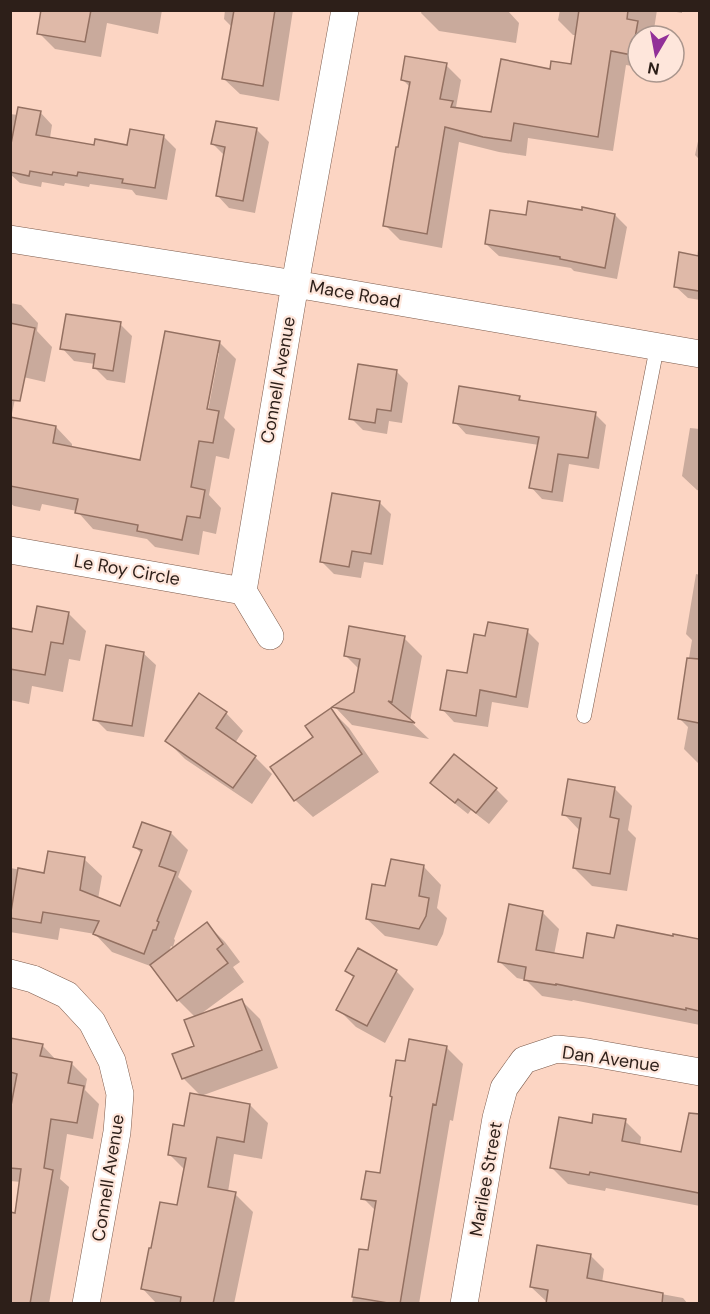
<svg xmlns="http://www.w3.org/2000/svg" width="710" height="1314" viewBox="0 0 710 1314" font-family="'DM Sans',sans-serif">
  <rect width="100%" height="100%" fill="#fcd5c3"/>
  <path fill="#0003" fill-rule="evenodd" d="M43,10H162L158,34L107,23L101,57L55,49L39,33Z
    M225,10H293L279,101L240,94L224,79L233,28L224,19Z
    M422,10H507L519,23L516,43L439,31L421,13Z
    M560,10H657L653,36H638V67L626,65L613,151L528,138L526,156L499,152L459,142L442,248L400,240L385,225L411,88L403,80L446,65L461,80L456,107L459,110L492,114L551,71L572,65L577,35H573L558,20Z
    M665,10H682V13Z
    M40,112L52,125L50,138L95,147L128,146L163,136L176,149L167,200L136,195L132,190L90,184L89,187L65,183L64,186L42,182L41,187L20,183L10,174V114L18,115Z
    M217,122L257,130L269,142L255,213L229,208L217,195L225,156L213,144Z
    M700,132V160L695,155Z
    M615,215L627,227L617,279L574,271L571,268L499,256L486,244L527,217Z
    M699,243H700V300L688,298L675,286L697,257Z
    M10,303L21,305L38,323L37,331L52,347L45,382L10,374Z
    M120,324L132,336L125,383L107,380L95,368V364L74,361L62,348Z
    M219,342L236,359L224,418L235,429L229,459L216,456L209,495L221,508L216,534L203,531L199,555L155,547L147,539L93,529L77,511L42,504L40,511L14,506L10,503V395L15,399L11,418L56,427L72,444V448L141,461ZM216,353H219L207,416H204Z
    M396,371L408,383L402,423L389,421L387,434L363,430L351,418Z
    M519,398L524,403L595,414L606,425L599,469L569,464L563,502L542,499L531,487L539,445L466,434L455,422Z
    M690,428L700,429V491L697,490L682,476Z
    M379,502L391,514L383,565L364,562L361,578L334,574L322,562Z
    M696,574L700,575V765L684,749L688,727L679,718L692,640L686,634Z
    M68,613L86,631L80,661L69,659L63,692L32,686L29,704L10,700V630L33,634Z
    M527,631L539,643L528,708L492,702L488,727L454,722L442,709L468,675L487,638Z
    M404,638L422,656L410,721L429,739L352,725L335,707L355,693L360,670L345,655Z
    M143,653L156,665L144,737L107,731L95,719Z
    M331,710L349,728L379,772L313,817L295,800Z
    M226,713L243,731L235,743L255,757L272,774L252,804L185,759L167,741Z
    M432,783L496,789L508,801L489,824L471,810L468,814L444,795Z
    M614,788L632,806L628,830L636,838L627,891L592,886L574,868L580,831L564,814Z
    M143,823L171,833L188,850L178,877L192,891L174,939L175,940L173,947L171,946L168,953L207,924L225,942L240,962L233,967L244,982L198,1016L242,1001L260,1019L278,1068L201,1096L183,1078L196,1047V1018L178,1000L153,967L112,952L95,934L60,928L58,940L10,932V868L46,874L84,859L102,876L98,899L121,908L142,854L135,847Z
    M424,867L441,885L437,908L447,918L443,934L437,946L385,936L367,919L386,888Z
    M542,912L559,929L554,955L584,960L616,940L674,938V936L700,941V1025L573,1000L572,1001L542,996L526,980L517,978L500,962Z
    M347,971H396L414,989L385,1043L356,1027L338,1009L354,978Z
    M10,1040L42,1045L57,1061L71,1063L87,1079L85,1090L99,1104L93,1139L67,1134L60,1179L69,1187L49,1304H10L16,1214L21,1182L10,1181V1119L14,1102L10,1101Z
    M446,1047L463,1064L453,1121L450,1120L419,1304H352L360,1250L370,1252L376,1211L363,1198L382,1175L406,1063Z
    M250,1105L268,1123L262,1159L234,1154L228,1192L235,1194L253,1212L234,1304H157L142,1288L152,1250L178,1207L185,1170L170,1155L186,1127Z
    M625,1121L641,1137L640,1146L683,1154L687,1132L700,1134V1206L606,1188L605,1191L568,1184L552,1168L593,1124Z
    M590,1255L604,1269L602,1283L683,1298L688,1304H548V1302L546,1301L531,1287Z"/>
  <path fill="#dfb9a8" stroke="#937061" stroke-width="1.5" d="M41,10H91L85,42L37,34Z
    M234,10H275L263,86L222,79Z
    M579,10H628L627,19L638,21L632,55L611,51L598,137L514,123L511,141L483,137L445,127L427,234L383,226L396,147H398L410,82L401,80L405,56L447,63L440,99L453,101L451,107L491,112L501,59L550,69L551,61L571,64Z
    M18,107L41,111L36,135L94,145L95,139L127,145L130,129L164,135L155,188L122,183L123,179L78,172L77,176L53,172L52,175L30,171L29,176L10,172V149Z
    M216,121L257,128L243,201L216,196L225,147L211,144Z
    M528,201L582,210V207L615,214L605,268L560,259V257L485,244L490,210L526,215Z
    M679,252L699,256V291L674,287Z
    M66,314L121,322L113,371L93,368L95,354L60,349Z
    M10,323L35,328L20,401L10,400Z
    M165,331L220,341L207,409L219,411L213,443L199,441L191,487L205,490L200,518L187,516L182,540L137,531L138,525L75,513L78,499L10,486V417L56,426L53,443L140,460Z
    M358,364L397,370L391,411L377,409L375,423L349,419Z
    M459,386L520,396L519,400L596,412L588,458L558,454L552,492L529,488L539,437L453,423Z
    M332,493L380,501L371,554L352,551L349,567L320,562Z
    M37,606L69,612L63,644L51,642L45,675L10,669V628L32,632Z
    M488,622L528,629L516,697L480,690L476,716L440,710L447,670L467,673L474,634L485,636Z
    M349,626L405,636L392,702L388,701L415,723L332,707L354,692L360,659L344,656Z
    M106,645L144,652L132,726L93,720Z
    M687,658L699,659V723L678,719Z
    M199,693L227,712L216,728L256,756L233,788L165,741Z
    M331,708L362,754L294,801L270,767L313,737L305,726Z
    M454,754L497,788L476,813L458,799L455,803L430,783Z
    M568,779L615,787L610,817L619,819L610,874L573,868L581,818L562,815Z
    M142,822L171,832L159,866L176,872L157,921L159,922L156,930H153L144,954L93,934L99,921L43,912L41,923L10,918L18,868L44,873L48,851L85,857L80,890L120,906L142,850L133,847Z
    M391,859L424,865L419,896L429,898L426,916L419,929L366,919L372,884L385,886Z
    M509,904L543,911L536,950L583,958L587,933L614,938L617,925L673,936V934L699,939V1011L686,1008V1010L556,984V985L524,980L526,967L498,962Z
    M207,922L223,944L217,949L228,963L177,1001L150,965Z
    M358,948L397,970L367,1026L336,1010L354,976L345,971Z
    M242,999L262,1050L182,1079L172,1054L194,1046L184,1020Z
    M10,1038L43,1044L40,1056L72,1062L68,1083L84,1086L77,1123L51,1119L44,1168L53,1170L30,1304H10V1212L15,1213L21,1169L10,1168V1111L17,1074L10,1072Z
    M409,1039L447,1046L436,1105L433,1104L400,1304H394L352,1297L359,1249L368,1250L376,1201L361,1199L366,1171L380,1173L392,1097L390,1096L396,1060L405,1061Z
    M190,1093L250,1104L244,1142L217,1137L208,1187L236,1192L213,1304H180L181,1297L141,1289L149,1248H151L160,1202L177,1205L186,1158L168,1155L173,1124L184,1126Z
    M689,1113L699,1114V1193L590,1172L589,1175L550,1168L559,1117L592,1123L593,1114L626,1119L622,1141L681,1152Z
    M537,1245L591,1254L587,1278L663,1293L662,1304H546L548,1290L530,1287Z"/>
  <g fill="none" stroke-linecap="round" stroke-linejoin="round">
    <g stroke="#7c5b4c" stroke-width="15">
      <path id="lane" d="M584,716L657,347"/>
    </g>
    <g stroke="#7c5b4c" stroke-width="28">
      <path id="street" d="M10,239L295,284L700,354
        M10,550L243,591
        M270,636L243,591L295,284L345,10
        M10,973L33,979L67,995L92,1022L112,1061L120,1094L117,1132L86,1304
        M464,1304L496,1118L504,1088L524,1060L557,1049L587,1052L700,1072"/>
    </g>
    <use href="#lane" stroke="#fff" stroke-width="14"/>
    <use href="#street" stroke="#fff" stroke-width="27"/>
  </g>
  <g text-anchor="middle" stroke-width="4.5" stroke-linejoin="round" paint-order="stroke">
    <g font-size="18" fill="#2d1f19" stroke="#fee6db">
      <text transform="translate(355 294) rotate(10)" y="6">Mace Road</text>
      <text transform="translate(278 380) rotate(-80)" y="6">Connell Avenue</text>
      <text transform="translate(127 570) rotate(10)" y="6">Le Roy Circle</text>
      <text transform="translate(611 1059) rotate(8)" y="6">Dan Avenue</text>
      <text transform="translate(108 1178) rotate(-81)" y="6">Connell Avenue</text>
      <text transform="translate(486 1179) rotate(-80)" y="6">Marilee Street</text>
    </g>
  </g>
  <rect width="710" height="1314" fill="none" stroke="#2d1f19" stroke-width="24"/>
  <g transform="translate(656 54) rotate(190)"><circle r="28" fill="#fee6db" stroke="#aa968d" stroke-width="1.5"/>
  <path d="M0-4.5L10 22L0 15L-10 22Z" fill="#923098"/>
  <text y="-9" font-size="16" font-weight="bold" text-anchor="middle" fill="#2d1f19">N</text>
  </g>
</svg>
